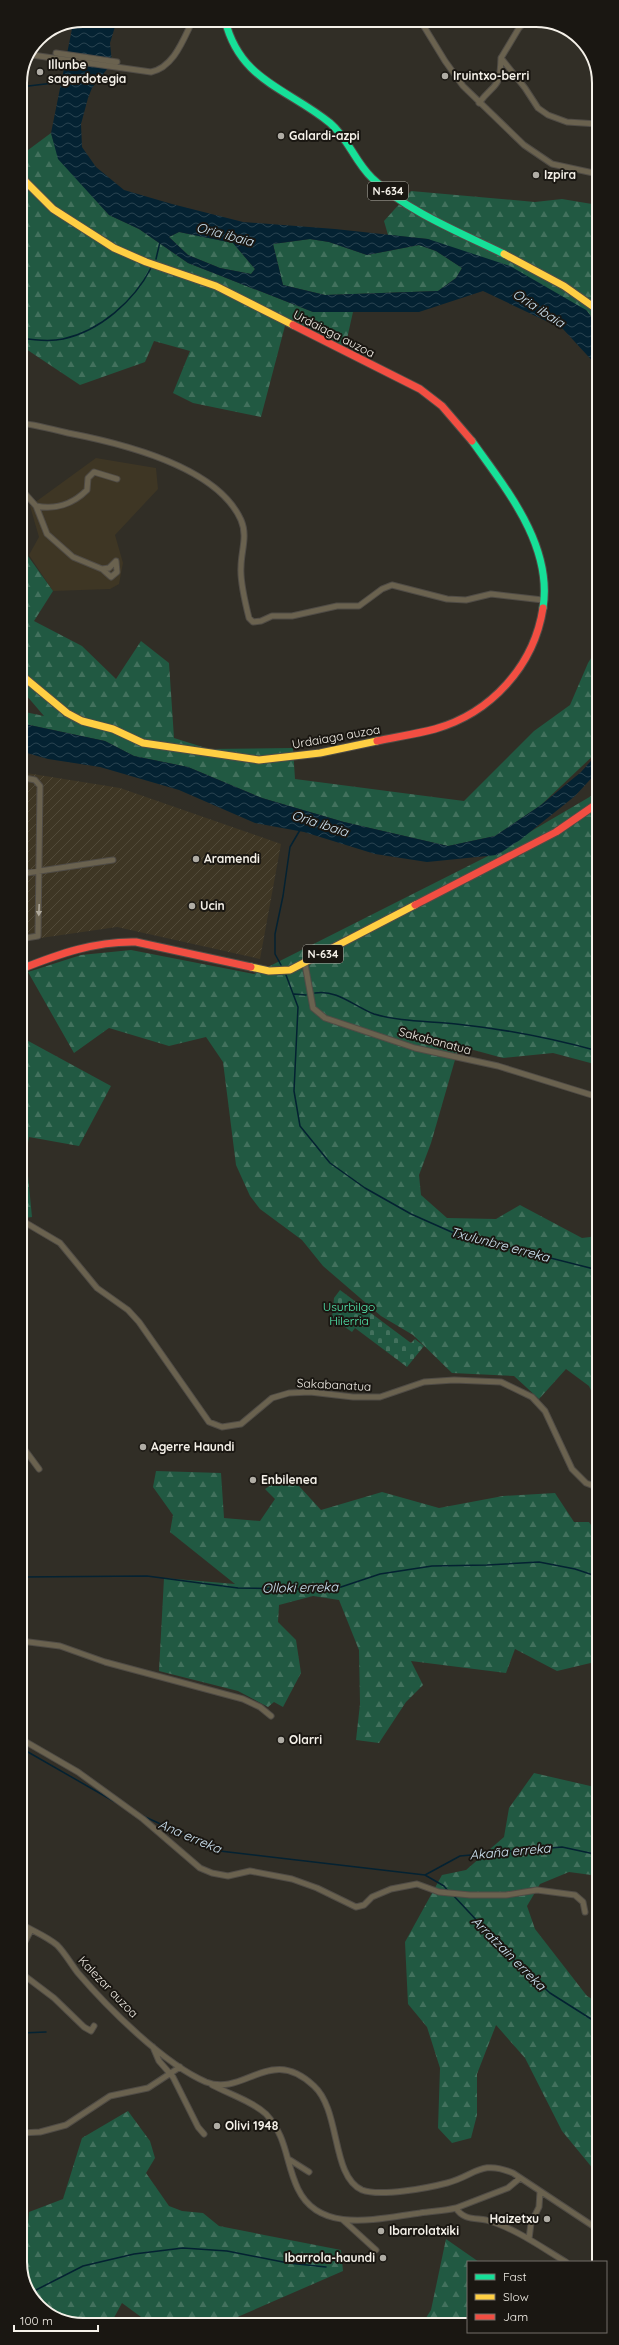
<svg xmlns="http://www.w3.org/2000/svg" width="619" height="2345" viewBox="0 0 619 2345" font-family="Quicksand,sans-serif">
  <defs>
    <pattern id="industrial-furrows" width="10" height="10" patternUnits="userSpaceOnUse"><rect width="10" height="10" fill="#3e3624"/><path d="M-1 1l2-2M0 10L10 0M9 11l2-2" fill="none" stroke="#514a39"/></pattern>
    <pattern id="forest-firs" width="22" height="20" patternUnits="userSpaceOnUse"><rect width="22" height="20" fill="#215942"/><path d="M5 1l3.5 6h-7zM16 11l3.5 6h-7z" fill="#42715d"/></pattern>
    <pattern id="cemetery-stones" width="16" height="16" patternUnits="userSpaceOnUse"><rect width="16" height="16" fill="#215942"/><path d="M2 7V4a2 2 0 0 1 4 0v3zM10 15v-3a2 2 0 0 1 4 0v3z" fill="#42715d"/></pattern>
    <pattern id="water-waves" width="16" height="10" patternUnits="userSpaceOnUse"><rect width="16" height="10" fill="#042232"/><path d="M0 5q4-4 8 0t8 0" fill="none" stroke="#294350"/></pattern>
  </defs>
  <rect width="100%" height="100%" fill="#312e26"/>
  <path fill="#3e3624" d="M96,458L156,468L158,489L115,535L123,563L119,584L110,589L53,591L29,555L39,537L30,506Z"/>
  <path fill="url(#industrial-furrows)" d="M20,772L120,788L281,844L260,959L117,927L20,941Z"/>
  <path fill="url(#forest-firs)" d="M51,133L59,159L109,215L139,229L188,263L313,312H353L344,352L286,322L261,417L193,403L173,393L190,351L154,341L145,362L80,385L20,345V156Z
    M411,191L535,202L562,199L598,205V325L586,310L428,239L388,235L384,221Z
    M179,232L233,243L255,269L251,274L220,268L188,255L169,237Z
    M310,239L329,242L367,255L419,245L436,251L462,268L456,278L438,291L325,295L283,285L273,244Z
    M20,545L53,591L34,621L82,646L116,679L141,641L169,663L174,738L209,749L293,748L295,779L464,801L534,731L570,705L588,663L598,647V751L541,805L495,836L448,846L344,822L262,798L188,767L134,756L105,741L20,723V711L44,716L20,688Z
    M598,792V1065L553,1053L503,1058L459,1046L431,1143L419,1175L421,1195L447,1218L496,1219L520,1205L582,1238L598,1236L599,1408L589,1386L566,1369L539,1399L514,1376L452,1373L413,1335L381,1316L323,1266L302,1240L260,1209L250,1196L236,1165L223,1062L206,1037L169,1046L109,1028L74,1053L28,972L81,955L131,950L254,974L494,853Z
    M21,1037L111,1086L79,1146L29,1137L26,1155L32,1217L24,1218L21,1216Z
    M156,1471L221,1473L224,1518L260,1521L275,1499L265,1489L288,1474L321,1510L382,1492L439,1508L503,1496L555,1493L574,1522H589L599,1537V1661L557,1671L515,1649L506,1673L411,1661L423,1685L406,1702L379,1743L356,1740L360,1704L359,1650L339,1600L313,1596L279,1605L278,1622L296,1640L301,1673L283,1707L274,1702L268,1707L238,1691L159,1671L164,1578L235,1584L170,1532L173,1515L153,1487Z
    M534,1773L599,1788V1876L569,1872L540,1884L527,1906L535,1929L587,1996L599,2003V2176L562,2131L525,2058L496,2025L477,2074V2115L471,2138L452,2143L438,2128L440,2068L427,2027L408,2004L405,1942L442,1875L466,1870L504,1837L509,1808Z
    M128,2111L150,2141L155,2158L146,2173L169,2206L182,2211L203,2213L219,2226L341,2250L343,2271L219,2325H152L122,2303L110,2325H79L42,2309L21,2274V2257H25L29,2212L63,2199L82,2138Z
    M446,2239L479,2262H468V2324H422L431,2310Z"/>
  <path fill="url(#cemetery-stones)" d="M340,1290L411,1343L415,1339L424,1346L407,1367L355,1328L352,1332L332,1318L334,1298Z"/>
  <path fill="url(#water-waves)" fill-rule="evenodd" d="M84,20H117L110,43L112,63L92,88L88,98L81,124L82,147L96,167L124,190L172,204L243,222L335,229L428,239L510,266L586,310L598,325V367L563,329L483,291L419,312H313L188,263L139,229L109,215L58,159L51,133L73,24ZM179,232L233,243L255,269L251,274L220,268L188,255L169,237ZM310,239L329,242L367,255L419,245L436,251L462,268L456,278L438,291L325,295L283,285L273,244Z
    M20,723L105,741L134,756L188,767L262,798L344,822L448,846L495,836L541,805L581,772L598,753V771L575,796L520,840L497,855L427,862L375,854L304,832L255,823L179,790L100,767L48,759L20,751Z"/>
  <g fill="none" stroke-linecap="round" stroke-linejoin="round">
    <path stroke="#042232" stroke-width="1.5" d="M20,87L62,82
      M156,259L160,242
      M20,338C33,340 50,342 63,339C100,331 134,301 151,268
      M281,965L275,954V934L283,896L290,847L300,830
      M286,975L298,1007L294,1091L300,1126L330,1163L365,1188L411,1214L456,1234L598,1270
      M315,993C337,989 355,1007 374,1014C400,1022 429,1021 456,1024C504,1029 551,1038 598,1051
      M294,994L306,995
      M21,1577L147,1576L238,1588L302,1589L341,1587L380,1574L432,1566L487,1565L539,1562L575,1569L599,1577
      M21,1748L122,1806
      M143,1816L220,1851L425,1875L444,1886L449,1892
      M425,1875L460,1856L562,1847L599,1855
      M452,1894L513,1959L550,1993L599,2024
      M21,2033L46,2032
      M32,2292L83,2266L134,2254L183,2248L227,2251L288,2263L326,2267"/>
    <g stroke="#504c46" stroke-width="7">
      <path id="street" d="M420,20L445,61L463,86L524,145L552,164L598,174
        M527,20L519,28L501,58L525,88L538,108L548,115L567,122L598,124
        M56,53L117,62
        M32,55L151,72C174,67 183,40 193,20
        M479,103C496,81 500,90 501,58
        M20,423C36,425 52,429 68,433C120,443 217,466 241,520C248,536 241,551 241,567C240,579 246,606 249,618L253,622L261,621L272,616H292L337,606H359L382,589L392,585L447,599L466,600L491,594L543,600
        M20,488L36,506L47,534L73,557L102,569L111,577L117,572L116,561L109,568L102,569
        M36,506C55,510 73,504 87,490L88,478L94,472L117,479
        M20,777L35,780L40,786L38,936L20,939
        M20,874L113,860
        M305,964L313,1008L325,1018L415,1048L498,1066L598,1097
        M21,1220L60,1243L97,1288L128,1310L139,1322L209,1422L222,1427L241,1424L272,1398L289,1393L310,1392L353,1397H380L424,1382L454,1380L501,1382L532,1397L545,1411L572,1469L586,1483L599,1488
        M21,1448L25,1450L39,1469
        M21,1641L60,1646L105,1662L243,1699L260,1707L271,1716
        M21,1739L78,1772L143,1819L200,1868L212,1873L228,1876L250,1871L292,1879L317,1888L356,1907L364,1905L372,1897L391,1889L417,1884L439,1892L470,1895H506L537,1890L575,1895L583,1902L585,1912
        M21,1924C33,1931 46,1936 57,1945C65,1953 71,1964 78,1973C108,2008 164,2064 206,2082C245,2097 270,2044 314,2086C341,2111 331,2176 362,2190C380,2197 428,2188 447,2183C475,2176 480,2159 513,2173L599,2230
        M21,1949L31,1930
        M21,1958V1959
        M21,1973L54,1998L84,2027L91,2031L94,2026
        M153,2047L159,2061L173,2077L198,2127L204,2134
        M212,2085C229,2094 252,2101 266,2114C288,2138 285,2162 298,2189C320,2235 380,2218 420,2213C432,2211 444,2211 456,2208C463,2220 475,2218 486,2220C515,2228 541,2247 566,2262
        M21,2133L40,2132L66,2125L110,2096L148,2088L180,2067
        M290,2160L309,2172
        M456,2208L508,2188L520,2178
        M343,2220L376,2250
        M529,2239L531,2223L539,2207L540,2192"/>
    </g>
    <g stroke="#504c46" stroke-width="9">
      <path id="fast" d="M225,20C240,81 287,88 330,123C348,138 355,162 372,178C406,211 461,233 504,254
        M472,441C506,489 553,545 543,608"/>
    </g>
    <g stroke="#504c46" stroke-width="9">
      <path id="slow" d="M20,176L53,209L114,248L146,262L216,286L293,325
        M504,254L564,286L598,310
        M20,674L67,713L82,721L113,729L143,743L259,760L320,753L377,741
        M251,967L269,971L290,970L415,905"/>
    </g>
    <g stroke="#504c46" stroke-width="9">
      <path id="jam" d="M293,325L420,389L442,406L472,441
        M377,741C396,737 416,734 435,729C491,713 534,666 543,608
        M415,905L556,832L598,803
        M21,969C59,954 95,941 136,942L251,967"/>
    </g>
    <use href="#street" stroke="#6a624f" stroke-width="5"/>
    <use href="#fast" stroke="#16e098" stroke-width="7"/>
    <use href="#slow" stroke="#ffcf43" stroke-width="7"/>
    <use href="#jam" stroke="#f24e42" stroke-width="7"/>
  </g>
  <defs><path id="oneway-solid" d="M-6-.8H1V-3.2L6.5 0L1 3.2V.8H-6Z"/></defs>
  <use fill="#b0aa9c" href="#oneway-solid" transform="translate(39 910) rotate(92)"/>
  <g fill="#b0ada5" stroke="#1a1712" stroke-width="1.5">
    <circle cx="40" cy="72" r="4"/>
    <circle cx="445" cy="76" r="4"/>
    <circle cx="281" cy="136" r="4"/>
    <circle cx="536" cy="175" r="4"/>
    <circle cx="196" cy="859" r="4"/>
    <circle cx="192" cy="906" r="4"/>
    <circle cx="143" cy="1447" r="4"/>
    <circle cx="253" cy="1480" r="4"/>
    <circle cx="281" cy="1740" r="4"/>
    <circle cx="217" cy="2126" r="4"/>
    <circle cx="547" cy="2219" r="4"/>
    <circle cx="381" cy="2231" r="4"/>
    <circle cx="383" cy="2258" r="4"/>
  </g>
  <g text-anchor="middle" stroke-width="4" stroke-linejoin="round" paint-order="stroke">
    <g fill="#1a1712" stroke="#b3b0a8" stroke-width="1">
      <rect x="368" y="182" width="40" height="18" rx="3"/>
      <rect x="303" y="945" width="40" height="18" rx="3"/>
    </g>
    <g font-size="11" font-weight="bold" fill="#f5f1e9">
      <text x="388" y="195">N-634</text>
      <text x="323" y="958">N-634</text>
    </g>
    <g font-size="12" font-weight="bold" fill="#f5f1e9" stroke="#1a1712" text-anchor="start">
      <text x="48" y="69">Illunbe<tspan x="48" dy="14">sagardotegia</tspan></text>
      <text x="453" y="80">Iruintxo-berri</text>
      <text x="289" y="140">Galardi-azpi</text>
      <text x="544" y="179">Izpira</text>
      <text x="204" y="863">Aramendi</text>
      <text x="200" y="910">Ucin</text>
      <text x="151" y="1451">Agerre Haundi</text>
      <text x="261" y="1484">Enbilenea</text>
      <text x="289" y="1744">Olarri</text>
      <text x="225" y="2130">Olivi 1948</text>
      <text x="539" y="2223" text-anchor="end">Haizetxu</text>
      <text x="389" y="2235">Ibarrolatxiki</text>
      <text x="375" y="2262" text-anchor="end">Ibarrola-haundi</text>
    </g>
    <g font-size="12" fill="#f5f1e9" stroke="#1a1712">
      <text transform="translate(334 334) rotate(27)" y="4">Urdaiaga auzoa</text>
      <text transform="translate(336 737) rotate(-10)" y="4">Urdaiaga auzoa</text>
      <text transform="translate(435 1041) rotate(15)" y="4">Sakabanatua</text>
      <text transform="translate(334 1385) rotate(3)" y="4">Sakabanatua</text>
      <text transform="translate(108 1987) rotate(46)" y="4">Kalezar auzoa</text>
    </g>
    <g font-size="12" fill="#54f0b3" stroke="#1a1712">
      <text x="349" y="1311">Usurbilgo<tspan x="349" dy="14">Hilerria</tspan></text>
    </g>
    <g font-size="13" font-style="italic" fill="#cfe5f4" stroke="#1a1712">
      <text transform="translate(225 234) rotate(15)" y="5">Oria ibaia</text>
      <text transform="translate(539 308) rotate(33)" y="5">Oria ibaia</text>
      <text transform="translate(320 823) rotate(18)" y="5">Oria ibaia</text>
      <text transform="translate(500 1244) rotate(15)" y="5">Txulunbre erreka</text>
      <text transform="translate(300 1587) rotate(-1)" y="5">Olloki erreka</text>
      <text transform="translate(190 1836) rotate(23)" y="5">Ana erreka</text>
      <text transform="translate(510 1851) rotate(-5)" y="5">Akaña erreka</text>
      <text transform="translate(509 1953) rotate(45)" y="5">Arratzain erreka</text>
    </g>
  </g>
  <path d="M0 0H619V2345H0ZM83 27H536A56 56 0 0 1 592 83V2262A56 56 0 0 1 536 2318H83A56 56 0 0 1 27 2262V83A56 56 0 0 1 83 27Z" fill="#1a1712" fill-rule="evenodd"/>
  <path fill="none" stroke="#f5f1e9" stroke-width="2" d="M83 27H536A56 56 0 0 1 592 83V2262A56 56 0 0 1 536 2318H83A56 56 0 0 1 27 2262V83A56 56 0 0 1 83 27Z"/>
  <rect x="467" y="2261" width="140" height="72" fill="#1a1712" stroke="#726e68"/>
  <rect x="475" y="2274" width="20" height="6" fill="#16e098" stroke="#726e68"/>
  <text x="503" y="2281" font-size="12" fill="#f5f1e9">Fast</text>
  <rect x="475" y="2294" width="20" height="6" fill="#ffcf43" stroke="#726e68"/>
  <text x="503" y="2301" font-size="12" fill="#f5f1e9">Slow</text>
  <rect x="475" y="2314" width="20" height="6" fill="#f24e42" stroke="#726e68"/>
  <text x="503" y="2321" font-size="12" fill="#f5f1e9">Jam</text>
  <path d="M14 2325v6h84v-6" fill="none" stroke="#f5f1e9" stroke-width="2"/>
  <text x="20" y="2325" font-size="12" fill="#f5f1e9" stroke="#1a1712" stroke-width="3" paint-order="stroke">100 m</text>
</svg>
